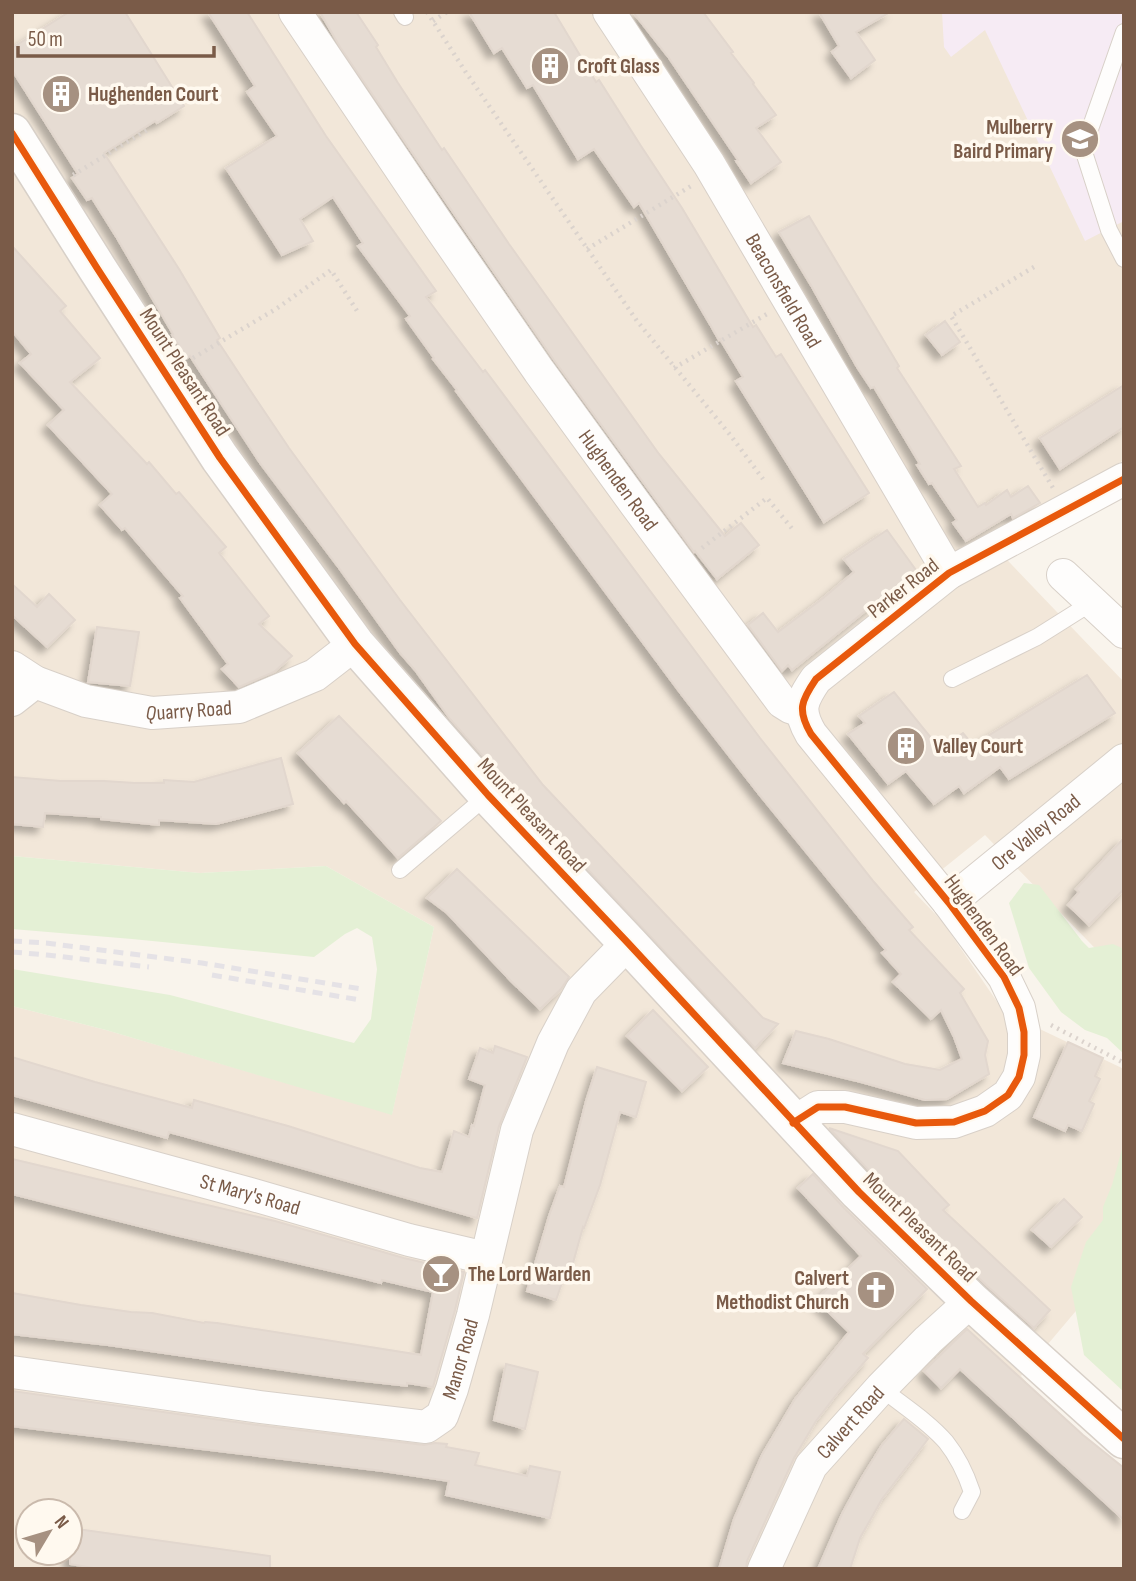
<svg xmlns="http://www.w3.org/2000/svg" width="1136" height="1581" viewBox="0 0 1136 1581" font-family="'Sofia Sans Condensed',sans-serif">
  <defs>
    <filter id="shadow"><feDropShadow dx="-6" dy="6" stdDeviation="3.5" flood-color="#0004"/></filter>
  </defs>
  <rect width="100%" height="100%" fill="#f9f4ec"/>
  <path fill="#f2e7d9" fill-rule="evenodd" d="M12,12H1124V460L988,540L1124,682V978L985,835L914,892L942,921L1004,1012L1124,1069V1254L1021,1376L1027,1383L1083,1435L1124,1470V1569H12V1006L106,1030L392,1114L434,927L326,866L200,873L12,856ZM28,1511H70V1553H28Z"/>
  <path fill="#f6ebf4" d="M942,12H1124V221L1085,241L985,30L951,57L944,47Z"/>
  <path fill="#e4f0d5" d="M12,856L200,873L326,866L434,927L392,1115L106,1030L12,1006V969L170,995L354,1043L371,1019L377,969L372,937L357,928L345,934L314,957L132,939L12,929Z
    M1024,883L1039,885L1082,941L1089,948L1113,944L1124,949V1054L1107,1038L1085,1030L1061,1012L1029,968L1009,903Z
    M1124,1142V1392L1084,1355L1071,1287L1086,1242L1103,1220V1207L1112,1185Z"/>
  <path fill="#e6dcd3" stroke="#e2d7ce" stroke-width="2" filter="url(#shadow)" d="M69,12H125L184,106L157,123L155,121L104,153L179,269L220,338L217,340L252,393L289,448L400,600L543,785L763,1018L778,1024L755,1048L504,780L450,719L415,670L400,653L339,568L260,463L190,356L187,358L172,335L173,334L117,238L92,198L87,200L72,178L78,174L12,70V48Z
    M208,12H247L326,136L436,291L426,297L483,372L485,370L760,738L874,882L913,927L909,930L964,989L960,993L988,1041L985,1055L989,1074L947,1099L925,1100L861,1082L783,1063L796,1031L829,1039L905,1064L940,1070L962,1059L954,1037L941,1010L931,1019L893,982L901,974L882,953L886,950L758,793L681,694L456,391L457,390L433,359L434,358L406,319L410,316L358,246L363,243L333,197L300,219L313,241L282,255L226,168L277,136L247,92L255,86Z
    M320,12H356L378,45L376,47L398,83L442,150L444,148L509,244L659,454L725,536L741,523L759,545L717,579L695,551L694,552L554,360L340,47Z
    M469,12H554L596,82L599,80L641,146L682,208L753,327L756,325L776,357L781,354L869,493L824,522L736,381L743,377L720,339L719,340L711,326L639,203L634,207L594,149L578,159L533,85L527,88L502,48L494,53Z
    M633,12H703L733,52L731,53L754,83L753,84L776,115L756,128L781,162L751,183L736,161L738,160L669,58Z
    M819,12H890L856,32L875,60L851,78L832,52L839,46Z
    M809,216L899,366L897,368L961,466L954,469L978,507L985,503L986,505L1007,490L1011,497L1028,486L1040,503L1013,518L1011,514L966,541L953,523L957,520L932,483L929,484L917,465L920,464L874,387L871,388L857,367L812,287L779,232Z
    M12,246L66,306L60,311L100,358L70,382L147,464L149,462L176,494L179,492L226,547L219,553L269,616L259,624L292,656L274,672L239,687L222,669L228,664L180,598L183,596L125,528L122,530L100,505L112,494L48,425L64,410L20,363L31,354L12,331Z
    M945,321L960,342L942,355L926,335Z
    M1124,385V427L1060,469L1040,438Z
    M887,530L916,570L792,670L788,665L782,671L748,625L763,613L778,632L822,599L854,572L844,559Z
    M12,584L37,607L49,594L75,620L47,647L12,615Z
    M97,627L139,632L130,686L88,682Z
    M1087,675L1115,713L1009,779L1000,767L964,793L959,786L934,804L906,771L888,784L848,734L865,723L859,716L894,692L940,749L963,733L973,745Z
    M339,716L441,821L398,858L346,801L344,803L298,753Z
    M281,758L293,804L248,816L216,824L159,820V825L101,819V817L45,813L43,827L12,824V777L61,781H104L135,783H164V780L194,782Z
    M1124,838V889L1089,925L1068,905L1079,892L1076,889Z
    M457,869L569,977L561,989L540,1009L511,981L447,913L427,898Z
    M653,1010L708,1067L682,1091L627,1036Z
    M1068,1042L1103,1058L1095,1076L1100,1079L1089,1101L1094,1104L1082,1131L1068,1125L1065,1131L1034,1117Z
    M495,1046L527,1057L499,1126L477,1218L298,1167L169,1132L167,1138L12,1095V1057L95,1082L192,1108L194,1100L288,1126L420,1168L442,1172L454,1131L469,1137L472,1125L474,1126L485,1085L469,1079L480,1048L493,1053Z
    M597,1067L646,1082L636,1117L620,1112L600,1185L584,1228L583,1227L573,1263L569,1262L556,1300L527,1291L549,1216L560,1186L564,1187L586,1101Z
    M829,1128L898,1151L949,1205L943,1210L1050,1310L1034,1328L986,1285L875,1177Z
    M12,1159L275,1221L404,1258L464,1272L455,1310L433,1387L407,1383V1386L347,1379L108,1345L12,1334V1293L81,1305L131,1312L152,1313L204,1323L205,1322L217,1323L421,1355L433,1292L382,1280L381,1283L362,1278L171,1234L12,1194Z
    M813,1174L844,1208L927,1289L863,1354L868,1358L840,1390L816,1421L794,1458L747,1561L746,1569H719L734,1519L762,1455L795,1399L849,1332L816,1300L861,1256L798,1188Z
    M1064,1199L1082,1217L1051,1247L1032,1230Z
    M967,1329L1083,1435L1124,1468V1520L960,1369L941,1388L924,1371Z
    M506,1364L538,1372L525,1429L494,1420Z
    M12,1391L257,1425L424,1445L435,1443L447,1444L446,1447L479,1453L475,1465L527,1476L530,1466L560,1472L550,1518L446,1495L449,1481L383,1471L12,1426Z
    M904,1419L928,1439L882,1499L860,1538L850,1569H818L842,1514L861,1479L882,1445Z
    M70,1528L270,1556V1569H99L70,1564Z"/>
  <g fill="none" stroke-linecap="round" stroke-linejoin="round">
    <g stroke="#d8d0c8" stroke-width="18">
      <path id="lane" d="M402,12L405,17
        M1124,32L1083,149L1109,230L1124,259
        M952,679L1037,637L1091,603
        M400,870L488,795
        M881,1388C902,1405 928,1421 946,1442C958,1457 966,1474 972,1492L962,1511"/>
    </g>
    <g stroke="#d8d0c8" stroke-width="34">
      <g id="street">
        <path id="s1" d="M295,12L439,226L539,371L634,502L782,702L790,707L802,711"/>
        <path id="s2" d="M609,12L709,164L949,573"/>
        <path d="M1063,575L1124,632"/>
        <path id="s3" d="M12,667L35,682L86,701L152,713L239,707L315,675L355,644"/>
        <path d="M12,700L35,682"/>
        <path id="s4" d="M949,903L1124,760"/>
        <path d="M793,1123L818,1107H845L916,1123L954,1122L985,1111L1008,1095L1019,1077L1024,1055V1032L1019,1008L1004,977L949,903L811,734C797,710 801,701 816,679L949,573L1124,479"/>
        <path id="s5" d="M12,1129L250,1194L409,1240L486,1258"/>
        <path id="s6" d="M12,1372L260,1407L426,1427L442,1416L452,1389L473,1315L517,1130L553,1043L581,991L628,943"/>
        <path id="s7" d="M764,1569L811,1466L881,1388L928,1340L971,1301"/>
      </g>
    </g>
    <g stroke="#d8d0c8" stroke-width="41">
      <path id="secondary" d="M12,133L97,268L220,458L355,644L488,795L628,943L859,1192L971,1301L1124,1439"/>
    </g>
    <path stroke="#dbd3cd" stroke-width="4.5" stroke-dasharray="2 5" stroke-linecap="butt" d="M427,12L465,71L637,321L731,436L763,479
      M433,21L447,12
      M73,175L149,129
      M587,249L691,186
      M1034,267L951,316L1053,488
      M193,358L276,309L331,270L359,314
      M674,368L767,314
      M702,548L767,498L794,531
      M1051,1025L1124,1063"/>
    <use href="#lane" stroke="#fefdfc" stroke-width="16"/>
    <use href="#street" stroke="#fefdfc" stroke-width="32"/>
    <use href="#secondary" stroke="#fefdfc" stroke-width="38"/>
    <path stroke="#e5e2e6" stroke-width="5" stroke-dasharray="10 7" stroke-linecap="butt" d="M12,941L46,943L202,963L362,989
      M12,952L47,955L149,967
      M212,975L360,1000"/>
    <g stroke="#fff9ef" stroke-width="11">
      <path id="cycleway" d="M12,133L97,268L220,458L355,644L488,795L628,943L859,1192L971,1301L1124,1439
        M793,1123L818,1107H845L916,1123L954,1122L985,1111L1008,1095L1019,1077L1024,1055V1032L1019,1008L1004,977L949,903L811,734C797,710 801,701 816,679L949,573L1124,479"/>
    </g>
    <use href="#cycleway" stroke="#e8590c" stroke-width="7"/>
  </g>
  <defs>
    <g id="building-disc" transform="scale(2.0125)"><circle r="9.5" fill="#a69181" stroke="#fff9ef"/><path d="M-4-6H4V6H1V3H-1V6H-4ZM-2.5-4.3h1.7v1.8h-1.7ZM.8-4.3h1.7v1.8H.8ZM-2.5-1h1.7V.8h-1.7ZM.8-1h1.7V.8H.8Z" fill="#fff"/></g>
    <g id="school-disc" transform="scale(2.0125)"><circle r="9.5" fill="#a69181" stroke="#fff9ef"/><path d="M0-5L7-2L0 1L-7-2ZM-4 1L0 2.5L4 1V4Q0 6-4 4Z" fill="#fff"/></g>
    <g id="bar-disc" transform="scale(2.0125)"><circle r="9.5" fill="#a69181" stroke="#fff9ef"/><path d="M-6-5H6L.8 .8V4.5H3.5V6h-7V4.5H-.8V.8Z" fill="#fff"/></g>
    <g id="church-disc" transform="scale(2.0125)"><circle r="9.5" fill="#a69181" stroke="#fff9ef"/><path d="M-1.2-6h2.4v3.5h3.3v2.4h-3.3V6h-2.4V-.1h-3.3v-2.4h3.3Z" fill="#fff"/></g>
  </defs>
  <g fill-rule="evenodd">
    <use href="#building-disc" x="550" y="66"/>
    <use href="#building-disc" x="61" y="94"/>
    <use href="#school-disc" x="1080" y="139"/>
    <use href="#building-disc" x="906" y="746"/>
    <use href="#bar-disc" x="441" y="1274"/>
    <use href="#church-disc" x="876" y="1290"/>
  </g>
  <g text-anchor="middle" stroke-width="7" stroke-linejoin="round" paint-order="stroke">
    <g font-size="21" font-weight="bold" fill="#7a5b48" stroke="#fff9ef" text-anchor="start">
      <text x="577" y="73">Croft Glass</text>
      <text x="88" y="101">Hughenden Court</text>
      <text x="1053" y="134" text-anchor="end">Mulberry<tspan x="1053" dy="24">Baird Primary</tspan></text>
      <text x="933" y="753">Valley Court</text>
      <text x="468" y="1281">The Lord Warden</text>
      <text x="849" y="1285" text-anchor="end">Calvert<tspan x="849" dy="24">Methodist Church</tspan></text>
    </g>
    <g font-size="21" fill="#7a5b48" stroke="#fff9ef">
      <text dy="7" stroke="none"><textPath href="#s2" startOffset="329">Beaconsfield Road</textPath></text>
      <text transform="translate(185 372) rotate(57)" y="7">Mount Pleasant Road</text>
      <text dy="7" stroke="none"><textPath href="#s1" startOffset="569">Hughenden Road</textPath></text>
      <text transform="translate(903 588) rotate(-38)" y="7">Parker Road</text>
      <text dy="7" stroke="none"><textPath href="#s3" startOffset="186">Quarry Road</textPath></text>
      <text transform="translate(532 815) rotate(47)" y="7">Mount Pleasant Road</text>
      <text dy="7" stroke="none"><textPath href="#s4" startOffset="112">Ore Valley Road</textPath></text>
      <text transform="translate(984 925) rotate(54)" y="7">Hughenden Road</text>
      <text dy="7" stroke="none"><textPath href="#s5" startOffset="247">St Mary's Road</textPath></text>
      <text transform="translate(920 1227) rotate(44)" y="7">Mount Pleasant Road</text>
      <text dy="7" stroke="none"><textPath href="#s6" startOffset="497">Manor Road</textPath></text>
      <text dy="7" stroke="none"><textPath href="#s7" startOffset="172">Calvert Road</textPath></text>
    </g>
  </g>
  <rect width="1136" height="1581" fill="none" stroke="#7a5b48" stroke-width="28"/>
  <g transform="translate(49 1532) rotate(52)"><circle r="33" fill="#fff9ef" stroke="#cabaac" stroke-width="2"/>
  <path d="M0-5L12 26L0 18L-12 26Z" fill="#a69181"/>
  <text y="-10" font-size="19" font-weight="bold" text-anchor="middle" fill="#7a5b48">N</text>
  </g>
  <path d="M18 46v10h196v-10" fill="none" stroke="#7a5b48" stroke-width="3.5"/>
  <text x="28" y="46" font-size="21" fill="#7a5b48" stroke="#fff9ef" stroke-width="5" paint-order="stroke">50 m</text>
</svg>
